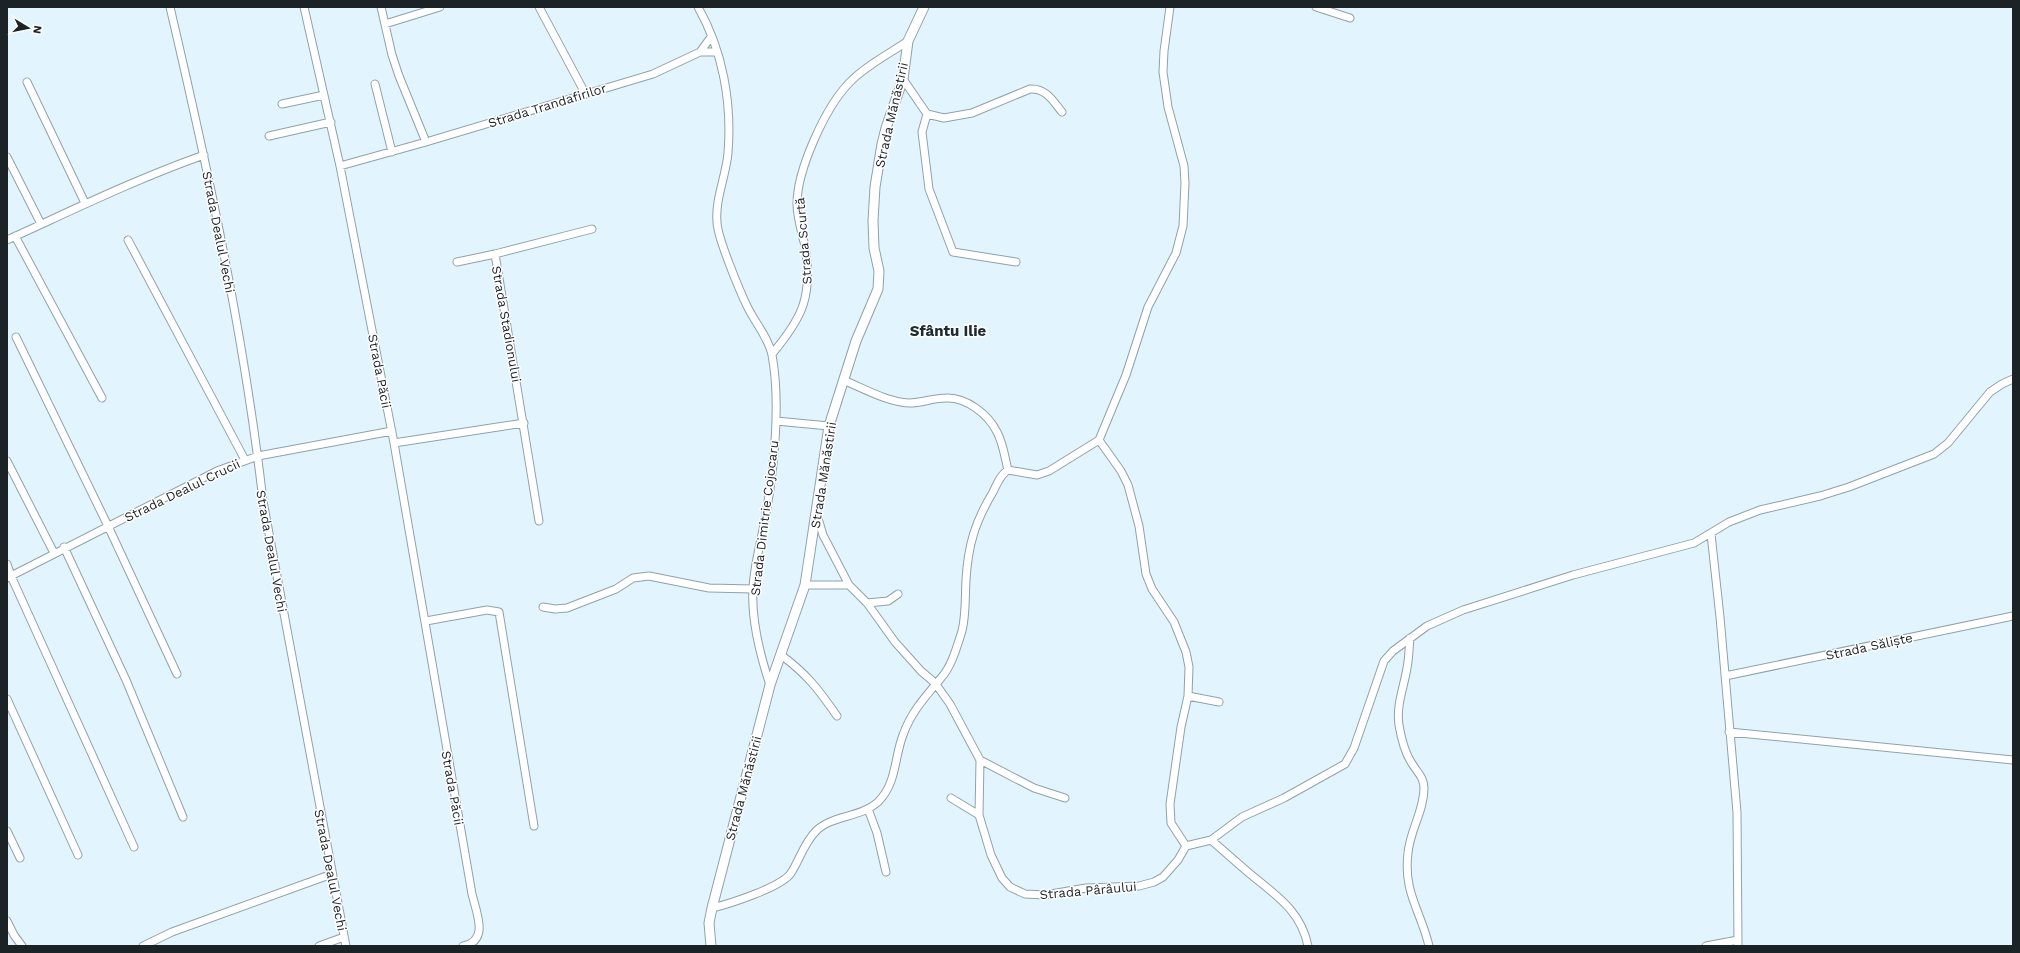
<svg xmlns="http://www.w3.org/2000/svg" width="2020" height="953" viewBox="0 0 2020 953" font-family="'Work Sans',sans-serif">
  <rect width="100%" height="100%" fill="#e2f5fe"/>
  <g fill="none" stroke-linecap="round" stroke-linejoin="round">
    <g stroke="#90a1a9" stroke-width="9">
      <path id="minor" d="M170,7C208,170 244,334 263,501L346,946
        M304,7L340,166L394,443L472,894C476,912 490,941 463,946
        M381,7L392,55L399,76L426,142
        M539,7L585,93
        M698,7C723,51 732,103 728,153C726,176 715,199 717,222C717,237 741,294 748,308C756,324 768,337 772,355C781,403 774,471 765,519C761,542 754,565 753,588C751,620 760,655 770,685
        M1316,7L1350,18
        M385,24L440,7
        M700,52L711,37
        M903,79L927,114L944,118L972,113L1030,89C1046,88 1053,101 1062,112
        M27,82L85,203
        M375,84L392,152
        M282,104L324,95
        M927,114L922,132L929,189L953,252L1016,262
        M269,136L331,122
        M7,157L41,224
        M340,166L426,142L653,74L700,52H717
        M15,236L102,398
        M7,240C73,210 136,179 204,155
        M128,240L245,460
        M495,254L539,521
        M457,262L495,254L592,229
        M16,337L108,526L177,674
        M772,354C803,317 813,296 805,246C802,233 797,218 797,204C797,170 825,108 849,83C865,66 889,54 908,41
        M776,421L829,426
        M1099,440L1121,471L1128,485L1139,526L1146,574L1152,589L1174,622L1186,652L1189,667L1188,696L1181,727L1170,804L1171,823L1186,846
        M394,443L524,423
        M7,461L54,553
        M1008,470L1037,475L1049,471L1099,440L1126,375L1148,307L1176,253L1183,226L1185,183L1184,166L1168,107L1163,72L1164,51L1170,7
        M817,515L823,535L849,585L867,603L895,642L921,671L935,683L950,704L980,760L979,815L991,855L1002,878L1010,887L1025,894L1045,895L1086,888L1139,886L1154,882L1163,877L1178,860L1186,846
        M1711,534L1720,617L1737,812L1738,946
        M64,547L126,680L183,817
        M7,564L11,576L134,847
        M7,578L217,471L258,456L392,431
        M805,585H849
        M867,603L888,601L898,594
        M543,607L555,609L567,608L616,589L633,578L649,576L709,588L753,589
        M426,621L487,610L499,612L534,826
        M1410,638C1409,648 1409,658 1407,668C1404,687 1396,705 1399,725C1401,737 1405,754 1413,765C1418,773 1424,778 1424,788C1424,811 1410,830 1408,853C1403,893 1421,911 1429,946
        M781,655C807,674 819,690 837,716
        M1725,676L2013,616
        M1188,696L1219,702
        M7,699L78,855
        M1729,732L2013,760
        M980,760L1034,788L1065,798
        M951,798L979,815
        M868,809L877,833L886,872
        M7,831L20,858
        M1211,840L1242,817L1284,798L1345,764L1354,748L1384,661L1393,651L1427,626L1463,610L1573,575L1694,543L1729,522L1760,510L1820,496L1849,487L1934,454L1948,443L1990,392L2002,384L2013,379
        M1186,846L1211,840C1224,851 1236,862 1249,873C1274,894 1301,910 1308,946
        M712,908C729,904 782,887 791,873C800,859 804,843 816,831C832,815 860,818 878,802C897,783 894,758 903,735C911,712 926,696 941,678C952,666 957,646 962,631C966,615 965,597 966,580C968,545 975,522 993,492C997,484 1000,475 1008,470C1005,458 1003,443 997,432C988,414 966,397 946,398C933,398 922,403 909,403C887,402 863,388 843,380
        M7,921L14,935L22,946
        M143,946L172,932L332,874
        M319,946L344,937
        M1706,946L1738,940"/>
    </g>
    <g stroke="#90a1a9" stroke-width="11">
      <path id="tertiary" d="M711,946L709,923L712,908L770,685L805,585L829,426L856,341L878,289L879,271L874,248L873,221L875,187L882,144L886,128L903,79L908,41L924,7"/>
    </g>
    <use href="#minor" stroke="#fff" stroke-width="7"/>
    <use href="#tertiary" stroke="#fff" stroke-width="9"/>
  </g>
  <g text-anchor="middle" stroke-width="3" stroke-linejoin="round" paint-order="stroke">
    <g font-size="13" fill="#1c2326" stroke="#fff">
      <text transform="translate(547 105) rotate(-17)" y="5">Strada Trandafirilor</text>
      <text transform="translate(891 115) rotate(-77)" y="5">Strada Mănăstirii</text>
      <text transform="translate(219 232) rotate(79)" y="5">Strada Dealul Vechi</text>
      <text transform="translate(803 241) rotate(-95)" y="5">Strada Scurtă</text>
      <text transform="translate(507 324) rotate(80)" y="5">Strada Stadionului</text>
      <text transform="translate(380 371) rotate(79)" y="5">Strada Păcii</text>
      <text transform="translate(823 475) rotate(-81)" y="5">Strada Mănăstirii</text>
      <text transform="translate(182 490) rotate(-26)" y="5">Strada Dealul Crucii</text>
      <text transform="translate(764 518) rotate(-83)" y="5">Strada Dimitrie Cojocaru</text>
      <text transform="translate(272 551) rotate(80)" y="5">Strada Dealul Vechi</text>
      <text transform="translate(1869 646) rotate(-12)" y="5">Strada Săliște</text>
      <text transform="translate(453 788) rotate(80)" y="5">Strada Păcii</text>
      <text transform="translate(743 788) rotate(-75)" y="5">Strada Mănăstirii</text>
      <text transform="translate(331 870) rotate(79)" y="5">Strada Dealul Vechi</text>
      <text transform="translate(1088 890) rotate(-5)" y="5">Strada Pârâului</text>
    </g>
    <g font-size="15" font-weight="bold" fill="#1d2c32" stroke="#fff">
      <text x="948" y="336">Sfântu Ilie</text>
    </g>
  </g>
  <rect width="2020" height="953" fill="none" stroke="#1c2326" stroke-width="16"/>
  <g transform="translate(28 28) rotate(100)" stroke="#ffffff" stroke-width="3" paint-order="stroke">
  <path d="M0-3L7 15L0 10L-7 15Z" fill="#1c2326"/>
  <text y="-6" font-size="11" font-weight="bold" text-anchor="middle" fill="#1c2326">N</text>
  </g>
</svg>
